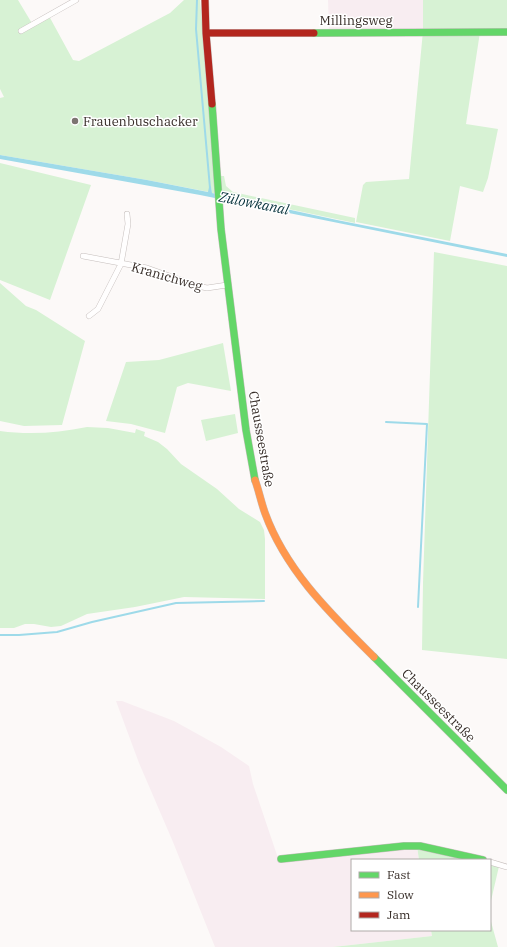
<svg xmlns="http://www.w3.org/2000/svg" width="507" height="947" viewBox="0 0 507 947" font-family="'IBM Plex Serif',serif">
  <rect width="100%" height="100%" fill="#fcf9f8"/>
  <path fill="#f8edf1" d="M328,0H423V31L329,32Z
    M116,701H122L174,721L221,747L249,766L253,784L278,858L417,846L419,860H352V930H431L432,936L333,947H215L173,842L139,763Z"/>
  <path fill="#d7f2d4" d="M0,0H18L33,25L49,16L73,60L79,61L170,13L184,0H200C206,65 210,129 217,194L212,193L211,186L209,187V192L147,180L0,155V98L4,97L0,89Z
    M423,0H507V32H480L466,124L498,129L488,178L483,192L460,186L450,241L356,222L363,185L366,182L409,179L423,31Z
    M0,163L91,185L50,300L0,280Z
    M220,176H224L226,186L233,192L355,218V223L222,195Z
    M434,252L507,266V659L422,650L423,583Z
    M0,283L26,306L36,310L85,341L62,425L24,426L0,421Z
    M223,343L231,391L188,383L177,387L165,433L131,424L106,421L126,362L159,360Z
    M235,414L238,433L206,441L201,420Z
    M87,427L108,428L135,433L136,429L145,432L144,436L158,442L167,449L181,464L217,489L239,509L260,522L264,530L265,539V599L184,597L135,607L87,614L61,626L51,627L34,624H25L14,628H0V431C29,435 58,433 87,427Z
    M418,843L500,862L490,905V860H419L417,846Z
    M490,918L498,947H333L432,936L431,930H490Z"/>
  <path fill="#9edae9" d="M0,155L147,180L208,192L209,187L211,186L212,193L337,220L507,254V257L200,195L0,159Z"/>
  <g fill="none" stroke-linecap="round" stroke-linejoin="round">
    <path stroke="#9edae9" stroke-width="2" d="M197,0L196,29L210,188
      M386,422L427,424L418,607
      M0,635H19L57,632L92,622L176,603L264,601"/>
    <g stroke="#c6bfbd" stroke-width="6">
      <path id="street" d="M21,31L76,0
        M83,256L147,268L198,286L207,288L227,285
        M89,316L98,309L121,264L128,224L127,214
        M490,862L507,867"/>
    </g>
    <g stroke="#c6bfbd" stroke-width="8">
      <path id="fast" d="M314,33L507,32
        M212,104L221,229L246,430L255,480
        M374,657L507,790
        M281,859L404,846H420L483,860"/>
    </g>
    <g stroke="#c6bfbd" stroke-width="8">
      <path id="slow" d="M255,480C259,491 261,502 265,513C286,571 331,614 374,657"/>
    </g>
    <g stroke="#c6bfbd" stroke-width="8">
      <path id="jam" d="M205,0L206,33L212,104
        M206,33H314"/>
    </g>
    <use href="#street" stroke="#fffefe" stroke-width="5"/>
    <use href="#fast" stroke="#63d668" stroke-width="7"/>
    <use href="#slow" stroke="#ff974d" stroke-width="7"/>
    <use href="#jam" stroke="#b3261e" stroke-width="7"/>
  </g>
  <circle fill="#7c7471" stroke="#fff" stroke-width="1.5" cx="75" cy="121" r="4"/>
  <g text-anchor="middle" stroke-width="3" stroke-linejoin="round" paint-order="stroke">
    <g font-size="13" fill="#372d28" stroke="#fff">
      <text x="356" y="25">Millingsweg</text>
      <text transform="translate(167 276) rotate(16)" y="5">Kranichweg</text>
      <text transform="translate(262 439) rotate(80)" y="5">Chausseestraße</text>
      <text transform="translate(439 705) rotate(45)" y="5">Chausseestraße</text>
    </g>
    <g font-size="13" fill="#372d28" stroke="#fff" text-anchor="start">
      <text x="83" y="126">Frauenbuschacker</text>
    </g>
    <g font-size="14" font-style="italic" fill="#06323b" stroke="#fff">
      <text transform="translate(254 203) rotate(11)" y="5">Zülowkanal</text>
    </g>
  </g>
  <rect x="351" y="859" width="140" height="72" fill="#ffffff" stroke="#afaba9"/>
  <rect x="359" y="872" width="20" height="6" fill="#63d668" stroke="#afaba9"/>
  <text x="387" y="879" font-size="12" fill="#372d28">Fast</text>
  <rect x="359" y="892" width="20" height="6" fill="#ff974d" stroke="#afaba9"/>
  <text x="387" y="899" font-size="12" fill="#372d28">Slow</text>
  <rect x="359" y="912" width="20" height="6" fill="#b3261e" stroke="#afaba9"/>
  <text x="387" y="919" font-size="12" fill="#372d28">Jam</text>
</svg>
